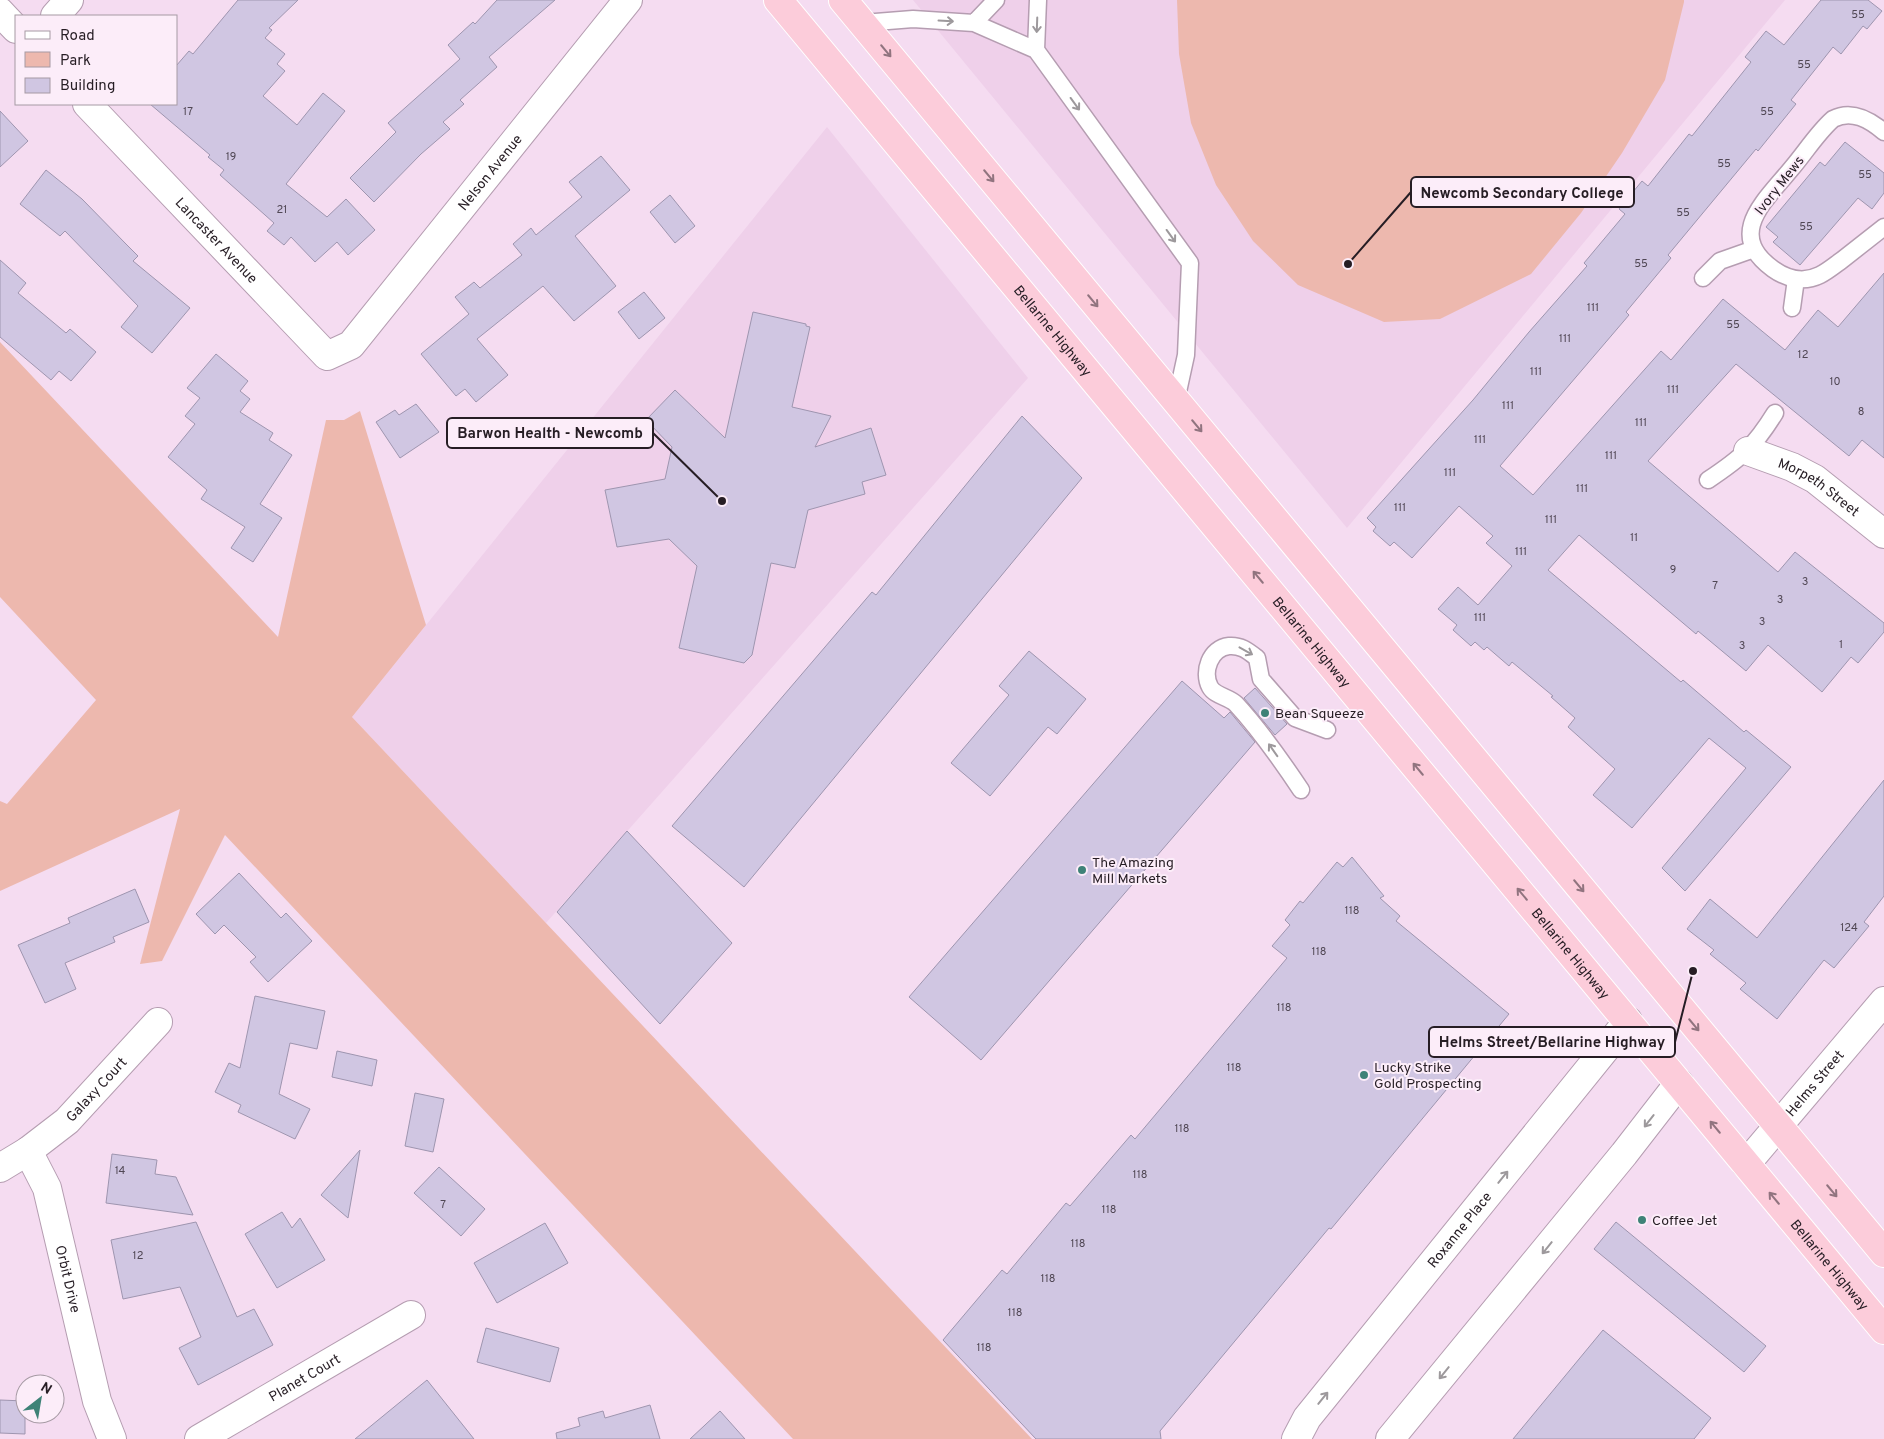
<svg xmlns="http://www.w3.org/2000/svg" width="1884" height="1439" viewBox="0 0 1884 1439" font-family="Overpass,sans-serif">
  <rect width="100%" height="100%" fill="#f5dcf1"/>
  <path fill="#efd0ea" d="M913,0H1785L1347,528Z
    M827,127L1028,378L546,923L352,717Z"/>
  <path fill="#edb8ae" d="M1177,0H1684V2L1665,80L1622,153L1581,213L1531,274L1440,319L1384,322L1298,285L1253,241L1216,185L1191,123L1179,54Z
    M0,342L278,637L326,420H344L360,411L426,625L352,717L1032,1439H793L225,835L162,961L140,964L180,809L0,891V801L7,804L96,700L0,597Z"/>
  <path fill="#d0c6e2" stroke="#9e95af" d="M238,0H298L269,28L272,30L265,38L285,54L277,64L285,71L263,96L297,125L323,93L345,111L286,184L327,217L346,199L375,230L348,255L337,242L315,262L291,237L284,245L267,231L274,223L220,175L224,170L208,157L210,155L150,104H176V66L189,51L193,54Z
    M497,0H555L489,57L497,67L460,100L464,104L443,122L450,129L421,154L374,202L350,178L396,132L388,123L460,59L448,45L473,22L475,24Z
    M1821,0H1868L1882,11L1867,29L1863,26L1841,54L1833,47L1791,100L1796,104L1758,151L1756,149L1668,255L1671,258L1626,312L1629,315L1500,466L1533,495L1661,351L1671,360L1723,299L1785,350L1818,310L1838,327L1884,273V458L1862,440L1849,456L1736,364L1648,461L1778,572L1795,552L1884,623V632L1858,663L1851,657L1822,692L1768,645L1746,671L1698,631L1696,634L1579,535L1548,570L1681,682L1683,680L1744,732L1746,730L1791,767L1685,891L1662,868L1746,768L1709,738L1632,828L1593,795L1615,769L1568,727L1575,718L1551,697L1553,696L1512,662L1509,666L1487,647L1484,650L1475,642L1471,646L1453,630L1457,625L1438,609L1458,587L1478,605L1512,566L1486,543L1493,536L1459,506L1412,558L1394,542L1390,546L1373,531L1376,527L1367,518L1473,400L1529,332L1587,266L1584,263L1625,214L1619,209L1642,181L1648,186L1689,134L1692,136L1751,62L1745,57L1766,31L1784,45Z
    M0,111L28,141L0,167Z
    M1845,142L1884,173V193L1872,209L1858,198L1800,265L1773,242L1778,237L1766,227L1820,162L1825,166Z
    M601,156L630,190L575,236L616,286L574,321L543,286L477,339L508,375L476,402L465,389L456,396L421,354L469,314L455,297L474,282L480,288L522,255L513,244L531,228L536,235L582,197L569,182Z
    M46,170L82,199L126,244L138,256L133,261L190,308L152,353L121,327L138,306L65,231L60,236L20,204Z
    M670,195L695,226L675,243L650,212Z
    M0,260L26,283L18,293L66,333L70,329L96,352L71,381L59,371L51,380L0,337Z
    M644,292L665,318L639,339L618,312Z
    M753,312L806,324V326L810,327L792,407L831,416L815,447L871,428L886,475L862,482L865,494L808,510L795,568L771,563L752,655L744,663L679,648L697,566L669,539L617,547L605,490L665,479L672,447L646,420L675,390L725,438Z
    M216,354L248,381L240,391L250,399L240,412L273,433L269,440L292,455L260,504L282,518L253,562L231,548L245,527L201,499L207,490L168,457L195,424L185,416L200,398L187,388Z
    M416,404L439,432L400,458L376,422L395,410L399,415Z
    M1022,416L1082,478L744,887L672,826L872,592L876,595Z
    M1029,651L1086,699L1057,734L1048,727L990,796L951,763L1009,695L999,686Z
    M1182,681L1224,718L1230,712L1255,742L981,1060L909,997Z
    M1255,688L1287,724L1275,735L1244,698Z
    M1884,780V896L1864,922L1869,926L1834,968L1824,960L1777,1019L1740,989L1746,983L1710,954L1714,950L1687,929L1710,899L1757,938Z
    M627,831L732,943L660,1024L557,912Z
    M1352,857L1384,896L1380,898L1400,916L1396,921L1509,1014L1331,1229L1329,1228L1160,1431L1161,1439H1036L943,1340L1002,1270L1007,1274L1066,1203L1070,1206L1131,1135L1135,1139L1287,958L1272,946L1290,925L1285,920L1300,901L1303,903L1337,862L1343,867Z
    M239,873L281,918L286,913L312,941L268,982L250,962L256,957L224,925L215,934L196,914Z
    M135,889L149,922L113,937L115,942L65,963L76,989L45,1003L18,945L70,923L68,918Z
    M255,996L325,1011L317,1049L290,1043L279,1094L310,1109L295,1139L238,1112L241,1105L215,1092L229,1063L240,1068Z
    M337,1051L377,1060L372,1086L332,1077Z
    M415,1093L444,1099L433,1152L405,1146Z
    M360,1150L348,1218L321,1195Z
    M112,1154L157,1160L155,1174L176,1177L193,1215L106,1203Z
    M439,1167L485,1209L461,1236L414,1193Z
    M282,1212L292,1228L300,1218L325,1260L277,1288L245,1234Z
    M196,1222L237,1317L254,1309L273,1345L198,1385L179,1348L201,1337L180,1287L123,1299L111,1240Z
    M1616,1222L1766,1346L1744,1372L1594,1249Z
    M545,1223L568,1263L497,1303L474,1263Z
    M486,1328L559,1348L550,1382L477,1362Z
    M1603,1330L1711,1418L1694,1439H1513Z
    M427,1380L474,1439H355Z
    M0,1400L25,1401V1434L0,1433Z
    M650,1405L660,1439H557L556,1433L580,1426L578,1418L603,1411L605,1418Z
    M720,1411L745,1439H690Z"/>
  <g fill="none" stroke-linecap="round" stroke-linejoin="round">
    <g stroke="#b59db1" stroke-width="19">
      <path id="service" d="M863,23L913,19L974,23L1036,50L1190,263L1186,355L1176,401
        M974,23L996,0
        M1036,50L1038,0
        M1884,132C1870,120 1852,109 1833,119C1817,133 1805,153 1791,169C1765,201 1725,234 1773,269C1787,279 1804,283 1820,275C1828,271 1835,265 1842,260C1856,249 1870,238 1884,227
        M1703,278L1720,261L1754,249
        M1792,308L1796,279
        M1708,480C1741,458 1754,447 1775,413
        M1301,790C1281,760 1260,730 1236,704C1229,697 1215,696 1210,687C1202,672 1210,648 1229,646C1241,645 1248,651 1257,658L1261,679L1295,718L1327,730"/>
    </g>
    <g stroke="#b59db1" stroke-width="30">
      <g id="minor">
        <path d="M0,12L16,29"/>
        <path d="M55,16L69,0"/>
        <path id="s1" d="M87,104L327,356L351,345L628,0"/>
        <path id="s2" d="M1748,451L1792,467L1815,479L1884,534"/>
        <path id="s3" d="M28,1151L47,1188L97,1401L112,1439"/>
        <path id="s4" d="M0,1168L28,1151L67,1121L158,1022"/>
        <path id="s5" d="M199,1439L411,1315"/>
        <path id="s6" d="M1296,1439L1307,1418L1628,1021"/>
        <path d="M1390,1439L1624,1154L1679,1083"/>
      </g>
    </g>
    <g stroke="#b59db1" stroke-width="30">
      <g id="tertiary">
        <path id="s7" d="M1746,1164L1884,1001"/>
      </g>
    </g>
    <g stroke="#fff" stroke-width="30">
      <g id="trunk">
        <path id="s8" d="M778,0L1884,1330"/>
        <path d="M843,0L1884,1253"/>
      </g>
    </g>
    <use href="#service" stroke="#fff" stroke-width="16"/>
    <use href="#minor" stroke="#fff" stroke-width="28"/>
    <use href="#tertiary" stroke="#fff" stroke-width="28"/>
    <use href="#trunk" stroke="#fcccda" stroke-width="28"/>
  </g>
  <defs><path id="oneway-shaft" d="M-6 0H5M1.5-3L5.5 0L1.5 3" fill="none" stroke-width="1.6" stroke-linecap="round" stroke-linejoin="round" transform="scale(1.25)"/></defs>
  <g stroke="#9d999c">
    <use href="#oneway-shaft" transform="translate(946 21) rotate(3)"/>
    <use href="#oneway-shaft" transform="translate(1037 25) rotate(92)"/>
    <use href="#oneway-shaft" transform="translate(1075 104) rotate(54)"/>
    <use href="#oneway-shaft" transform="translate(1171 236) rotate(54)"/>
    <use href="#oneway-shaft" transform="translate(1246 651) rotate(29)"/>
    <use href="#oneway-shaft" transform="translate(1273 750) rotate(-125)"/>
    <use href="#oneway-shaft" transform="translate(1649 1121) rotate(128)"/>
    <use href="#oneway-shaft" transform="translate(1503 1177) rotate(-51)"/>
    <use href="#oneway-shaft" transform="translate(1547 1248) rotate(129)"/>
    <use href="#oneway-shaft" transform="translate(1444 1373) rotate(129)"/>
    <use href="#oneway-shaft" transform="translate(1323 1398) rotate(-51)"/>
  </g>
  <g stroke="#91747f">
    <use href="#oneway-shaft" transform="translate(886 51) rotate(50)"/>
    <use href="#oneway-shaft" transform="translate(989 176) rotate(50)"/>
    <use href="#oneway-shaft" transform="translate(1093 301) rotate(50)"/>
    <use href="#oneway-shaft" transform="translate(1197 426) rotate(50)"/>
    <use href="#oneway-shaft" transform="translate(1258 577) rotate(-130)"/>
    <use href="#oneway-shaft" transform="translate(1418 769) rotate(-130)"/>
    <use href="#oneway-shaft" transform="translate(1579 886) rotate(50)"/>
    <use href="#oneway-shaft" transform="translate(1522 894) rotate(-130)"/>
    <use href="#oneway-shaft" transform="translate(1694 1025) rotate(50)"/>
    <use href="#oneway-shaft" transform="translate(1715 1127) rotate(-130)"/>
    <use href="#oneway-shaft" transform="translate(1832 1191) rotate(50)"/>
    <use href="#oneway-shaft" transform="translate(1774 1198) rotate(-130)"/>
  </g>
  <g fill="#3e8277" stroke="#fcedf9" stroke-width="2">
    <circle cx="1265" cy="713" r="5"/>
    <circle cx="1082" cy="870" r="5"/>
    <circle cx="1364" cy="1075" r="5"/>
    <circle cx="1642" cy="1220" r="5"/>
  </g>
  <g text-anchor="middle" stroke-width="4" stroke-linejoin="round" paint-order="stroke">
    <g font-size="11" fill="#504754">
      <text x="1858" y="18">55</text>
      <text x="1804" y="68">55</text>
      <text x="188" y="115">17</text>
      <text x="1767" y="115">55</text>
      <text x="231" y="160">19</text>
      <text x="1724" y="167">55</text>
      <text x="1865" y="178">55</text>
      <text x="282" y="213">21</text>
      <text x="1683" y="216">55</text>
      <text x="1806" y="230">55</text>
      <text x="1641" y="267">55</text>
      <text x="1593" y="311">111</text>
      <text x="1733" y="328">55</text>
      <text x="1565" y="342">111</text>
      <text x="1803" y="358">12</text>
      <text x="1536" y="375">111</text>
      <text x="1835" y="385">10</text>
      <text x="1673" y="393">111</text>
      <text x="1508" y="409">111</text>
      <text x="1861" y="415">8</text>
      <text x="1641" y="426">111</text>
      <text x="1480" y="443">111</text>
      <text x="1611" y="459">111</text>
      <text x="1450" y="476">111</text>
      <text x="1582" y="492">111</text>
      <text x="1400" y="511">111</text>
      <text x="1551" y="523">111</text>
      <text x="1634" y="541">11</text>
      <text x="1521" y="555">111</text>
      <text x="1673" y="573">9</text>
      <text x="1805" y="585">3</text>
      <text x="1715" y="589">7</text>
      <text x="1780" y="603">3</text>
      <text x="1480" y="621">111</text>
      <text x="1762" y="625">3</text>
      <text x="1841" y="648">1</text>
      <text x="1742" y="649">3</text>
      <text x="1352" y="914">118</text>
      <text x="1849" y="931">124</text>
      <text x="1319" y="955">118</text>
      <text x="1284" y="1011">118</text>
      <text x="1234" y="1071">118</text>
      <text x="1182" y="1132">118</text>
      <text x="120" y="1174">14</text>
      <text x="1140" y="1178">118</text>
      <text x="443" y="1208">7</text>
      <text x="1109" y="1213">118</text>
      <text x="1078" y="1247">118</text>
      <text x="138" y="1259">12</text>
      <text x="1048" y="1282">118</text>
      <text x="1015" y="1316">118</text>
      <text x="984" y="1351">118</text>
    </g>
    <g font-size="14" fill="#261d24" stroke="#fcedf9">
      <text dy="5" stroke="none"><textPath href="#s1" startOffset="596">Nelson Avenue</textPath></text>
      <text transform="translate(1779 185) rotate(-52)" y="5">Ivory Mews</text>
      <text dy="5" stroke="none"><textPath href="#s1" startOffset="188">Lancaster Avenue</textPath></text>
      <text dy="5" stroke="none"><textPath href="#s8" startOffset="430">Bellarine Highway</textPath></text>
      <text dy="5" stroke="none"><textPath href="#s2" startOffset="80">Morpeth Street</textPath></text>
      <text dy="5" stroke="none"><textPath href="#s8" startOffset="835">Bellarine Highway</textPath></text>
      <text dy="5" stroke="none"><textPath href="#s8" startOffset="1240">Bellarine Highway</textPath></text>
      <text dy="5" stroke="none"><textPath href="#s7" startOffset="106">Helms Street</textPath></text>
      <text dy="5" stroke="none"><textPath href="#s4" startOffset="125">Galaxy Court</textPath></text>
      <text dy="5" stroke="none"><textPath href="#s6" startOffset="266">Roxanne Place</textPath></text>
      <text dy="5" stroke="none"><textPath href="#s8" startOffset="1645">Bellarine Highway</textPath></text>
      <text dy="5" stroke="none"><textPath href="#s3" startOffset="135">Orbit Drive</textPath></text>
      <text dy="5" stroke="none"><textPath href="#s5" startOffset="122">Planet Court</textPath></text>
    </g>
    <g font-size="14" fill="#261d24" stroke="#fcedf9" text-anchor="start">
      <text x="1275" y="718">Bean Squeeze</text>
      <text x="1092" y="867">The Amazing<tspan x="1092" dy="16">Mill Markets</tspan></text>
      <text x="1374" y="1072">Lucky Strike<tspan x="1374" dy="16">Gold Prospecting</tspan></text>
      <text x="1652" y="1225">Coffee Jet</text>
    </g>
  </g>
  <path fill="none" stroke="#261d24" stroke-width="2" d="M1348 264L1411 192M722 501L653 433M1693 971L1675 1042"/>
  <g fill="#261d24" stroke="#fcedf9" stroke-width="2">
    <circle cx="1348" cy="264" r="5"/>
    <circle cx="722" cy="501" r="5"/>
    <circle cx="1693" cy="971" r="5"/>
  </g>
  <g fill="#fcedf9" stroke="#261d24" stroke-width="2">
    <rect x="1411" y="177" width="223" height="30" rx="5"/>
    <rect x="447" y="418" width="206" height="30" rx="5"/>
    <rect x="1429" y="1027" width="246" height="30" rx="5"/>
  </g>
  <g font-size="15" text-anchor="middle" font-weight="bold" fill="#261d24">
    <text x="1522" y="198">Newcomb Secondary College</text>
    <text x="550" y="438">Barwon Health - Newcomb</text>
    <text x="1552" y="1047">Helms Street/Bellarine Highway</text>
  </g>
  <rect x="15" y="15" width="162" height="90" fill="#fcedf9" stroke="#a69aa4"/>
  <rect x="25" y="31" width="25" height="8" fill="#ffffff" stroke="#a69aa4"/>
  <text x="60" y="40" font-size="15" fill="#261d24">Road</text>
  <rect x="25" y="52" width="25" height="15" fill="#edb8ae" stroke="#a69aa4"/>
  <text x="60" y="65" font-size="15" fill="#261d24">Park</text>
  <rect x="25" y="78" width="25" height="15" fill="#d0c6e2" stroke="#a69aa4"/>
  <text x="60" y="90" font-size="15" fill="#261d24">Building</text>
  <g transform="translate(40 1399) rotate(31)"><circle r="24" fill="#fcedf9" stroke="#a69aa4"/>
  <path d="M0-4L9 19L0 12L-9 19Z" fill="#3e8277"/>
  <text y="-8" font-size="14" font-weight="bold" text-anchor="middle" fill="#261d24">N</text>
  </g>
</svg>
